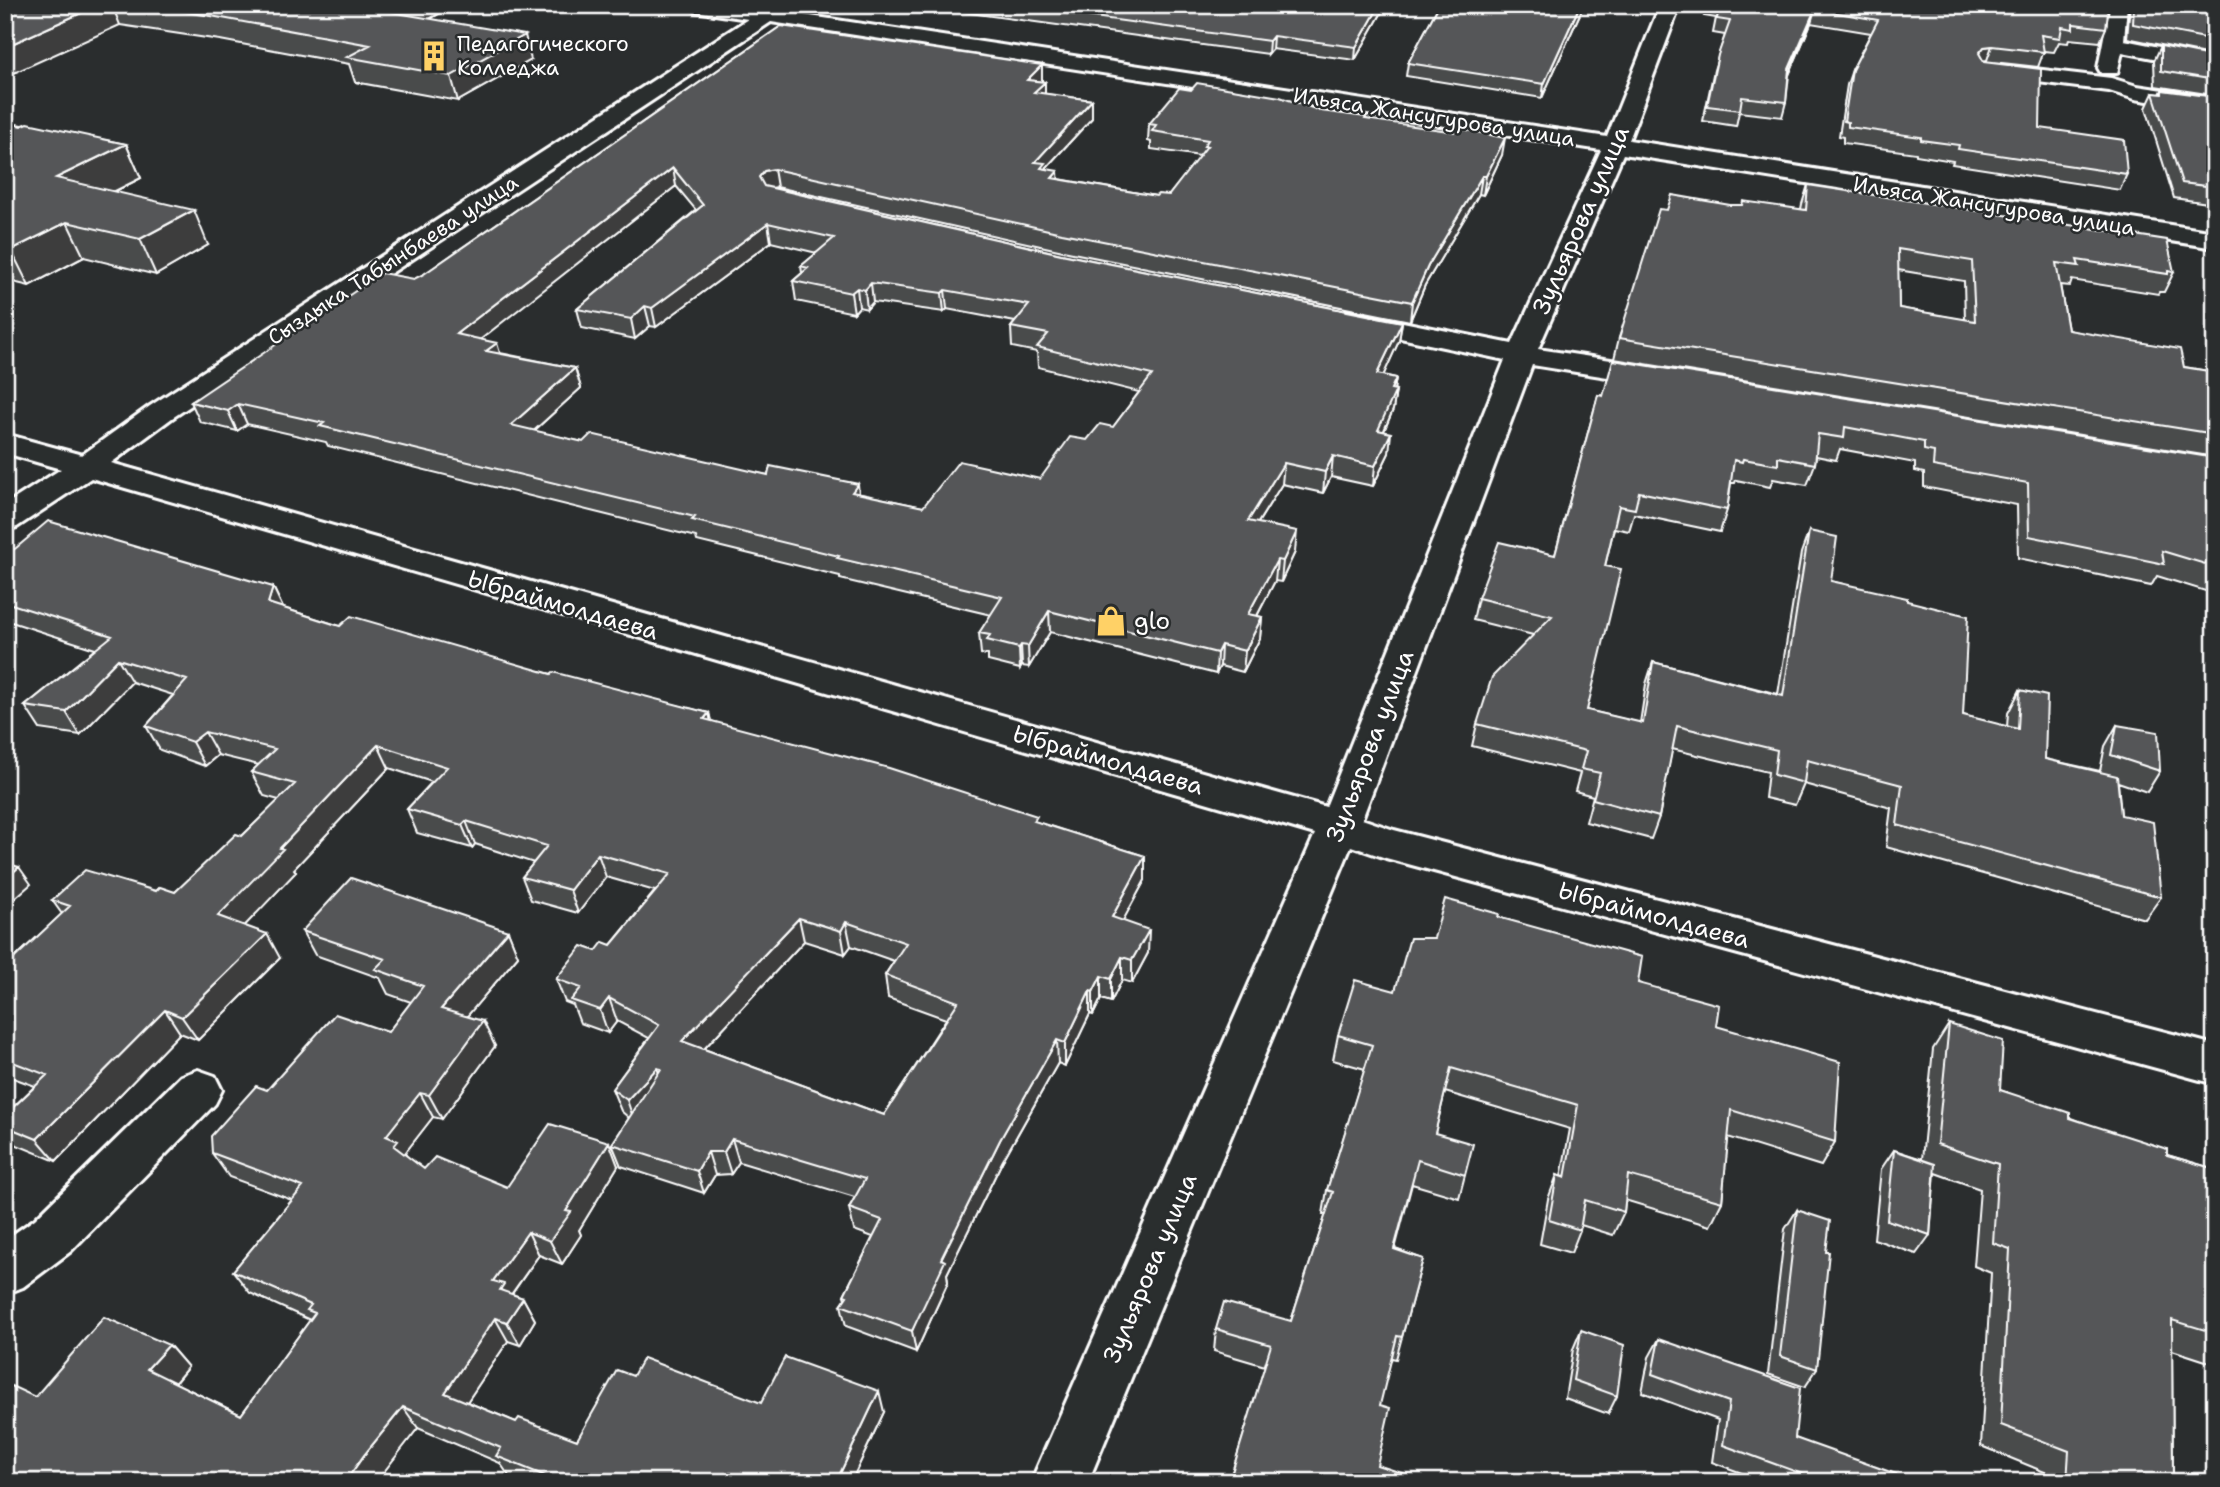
<svg xmlns="http://www.w3.org/2000/svg" width="2220" height="1487" viewBox="0 0 2220 1487" font-family="'Shantell Sans',sans-serif">
  <rect width="100%" height="100%" fill="#2a2d2e"/>
  <filter id="ink" filterUnits="userSpaceOnUse"><feTurbulence type="fractalNoise" baseFrequency=".0143" numOctaves="2"/><feDisplacementMap in="SourceGraphic" scale="14" xChannelSelector="R" yChannelSelector="G"/><feConvolveMatrix kernelMatrix="1 2 1 2 8 2 1 2 1" color-interpolation-filters="sRGB"/></filter>
  <g filter="url(#ink)">
    <g fill="none" stroke-linecap="round" stroke-linejoin="round">
      <g stroke="#fff" stroke-width="6">
        <path id="minor" d="M685,5C710,5 734,7 759,9C766,9 773,5 781,5L786,10L784,12L1607,137L1660,5H1680L1629,140L2215,232V248L1623,154L1538,349L1664,368L1674,371L1679,377L1674,383L1664,386L1532,365L1362,819L1394,830L2215,1045V1084L1386,858L1351,846L1088,1482H1031L1315,834L91,478L17,527L5,530V505L61,469L5,453V434L82,455L150,406L748,19L695,11ZM771,22L1601,150L1512,344L1348,311L1338,313L1334,319L1338,325L1348,327L1505,360L1326,807L111,463L172,418Z
          M2107,5H2127L2124,40L2215,58V70L2122,52L2117,73H2101L2098,68L2108,16Z
          M1991,64L2111,78L2137,86L2204,96L2212,98L2215,104L2212,108L2204,110L2135,99L2109,91L1983,75L1980,70L1983,65Z
          M198,1070L215,1076L222,1090L215,1104L71,1251L23,1287L5,1294V1240L35,1219L181,1076Z"/>
      </g>
      <use href="#minor" fill="#2a2d2e" fill-rule="evenodd"/>
    </g>
    <path fill="#494b4c" stroke="#fff" stroke-width="2" fill-rule="evenodd" d="M5,5H455L430,19L531,60L458,101L355,82L349,64L220,40L120,25Z
      M926,5H1217L1234,8L1386,5L1355,60L1272,49L1268,54L962,12V10Z
      M1439,5H1606L1603,10L1583,7L1542,98L1406,76L1408,63Z
      M1707,5H2109L2106,28L2100,42L2069,39L2068,43L2059,42L2054,52L2044,51L2038,67L1984,61L2040,128L2127,174L2120,190L1952,164L1953,161L1916,155V153L1843,143V137L1839,136L1847,85L1852,70L1871,33L1811,23L1789,75L1786,102L1782,117L1739,112L1736,126L1703,121L1714,70L1725,35L1713,33L1716,18L1704,16Z
      M2130,5L2215,6V56L2127,38Z
      M781,26L1045,82V94L1092,100V118L1045,169L1059,179L1156,196L1169,195L1200,156L1151,149V142L1148,141L1149,124L1321,111L1366,119L1502,155L1483,195L1479,194L1425,285L1410,321L1063,251L777,187L772,188L1061,254L1402,322L1399,341L1383,375L1396,378L1394,389L1396,390L1393,410L1384,431L1389,453L1373,486L1331,477L1323,493L1282,484L1258,523L1295,552L1281,582L1275,581L1257,616L1262,617L1260,638L1243,672L1220,666L1216,674L1050,632L1029,667L1022,666L1020,669L988,661V655L981,654L979,633L991,615L840,579V576L697,541L696,537L328,446L326,442L247,424L237,431L200,422L191,402L424,274ZM676,186L696,210L577,309L582,328L635,339L650,326L656,327L771,242L817,253L801,266L802,273L793,281L796,301L854,313L859,307L867,309L873,302L944,312L947,309L1015,322L1011,327L1012,347L1037,352L1038,367L1139,392L1113,427L1087,440L1040,479L923,507L768,475L583,442L534,431L581,388L575,368L500,353L480,339Z
      M2161,46L2215,57V204L2174,198L2146,108L2153,93L2160,94L2162,90L2214,96L2213,95L2155,86L2154,61Z
      M5,122L126,144L141,178L114,192L208,245L156,275L84,257L29,286L5,280Z
      M1808,185L2174,272L2164,292H2159L2158,294L2072,280L2070,286L2060,285L2068,330L2184,367L2215,372V457L1614,359L1619,338L1667,210L1801,209L1802,204ZM1898,270L1964,281L1965,320L1899,308Z
      M1598,395L2215,458V594L2157,576L2151,586L2018,558L2017,505L1924,487V473L1915,471V463L1840,449L1836,460L1816,456L1815,464L1807,485L1773,479L1770,487L1736,480L1735,483H1731L1727,510L1720,532L1634,514L1629,531L1614,528L1605,566L1587,710L1640,723L1646,684L1653,662L1778,694L1801,553L1809,531L1831,581L1907,601L1963,715L2007,727L2008,713L2020,690L2045,759L2100,771L2105,746L2117,725L2160,771L2147,792L2118,782L2121,815L2161,897L2145,919L1886,847L1891,808L1804,784L1795,805L1765,798L1768,772L1672,749L1659,817L1651,839L1586,822L1593,796L1575,791L1580,773L1472,746L1477,724L1533,635L1473,620L1478,598L1555,555Z
      M5,555L273,587L283,608L340,626L551,674L709,713L711,721L1145,856V880L1122,921L1148,953L1132,983L1122,980L1111,1002L1101,999L1093,1015L1090,1014L1065,1066L1058,1063L1002,1162L947,1274L948,1282L916,1352L846,1326L841,1305L845,1299L844,1295L873,1237L854,1230L849,1208L855,1197L739,1162L731,1174L715,1175L704,1193L621,1166L612,1144L629,1118L621,1111L612,1089L649,1038L617,1021L608,1033L580,1023L573,1005L565,1002L556,979L596,951L611,945L655,891L606,877L578,913L531,900L522,877L534,863L475,844L472,848L417,833L407,809L432,782L389,768L294,869L296,872L244,926L280,958L198,1040L180,1033L56,1161L17,1145L5,1132V1115L35,1086L5,1075V967L62,914L52,900L156,891L175,892L242,836L279,800L264,796L251,772L259,765L218,755L205,766L160,750L146,726L173,695L132,682L80,735L40,729L25,706L95,649L5,620ZM804,941L845,954L851,946L894,961L885,975L888,998L946,1019L884,1115L704,1049Z
      M2215,871V912L2209,879Z
      M1498,917L1638,983L1716,1026L1835,1142L1821,1166L1728,1137L1722,1202L1710,1226L1625,1200L1624,1212L1613,1235L1581,1225L1580,1230L1571,1253L1540,1244L1548,1199L1557,1175L1561,1177L1570,1129L1445,1092L1435,1133L1465,1175L1459,1198L1412,1184L1395,1249L1423,1259L1396,1359L1392,1358L1229,1482L1265,1366L1214,1351L1216,1329L1291,1321L1326,1214H1323L1327,1190L1365,1069L1333,1060L1338,1035L1395,991L1434,938Z
      M302,931H508L518,956L467,1016L495,1046L442,1119L433,1117L405,1153L406,1156L424,1169L507,1187L618,1166L579,1230L581,1235L562,1264L539,1255L512,1294L523,1298L535,1320L520,1345L508,1341L467,1402L516,1422L577,1440L633,1376L761,1403L884,1412L851,1482H522L509,1476L500,1463L418,1428L381,1475L35,1397L169,1345L188,1367L175,1383L241,1415L310,1320L250,1293L233,1271L292,1200L229,1177L212,1153L267,1090L388,1032L411,1002L388,994L380,978L315,955Z
      M1949,1024L2000,1090L2167,1155L2215,1169V1364L2172,1350L2173,1482H2046L2047,1473L1981,1446L1991,1273L1974,1266L1980,1189L1935,1173L1930,1235L1916,1254L1874,1239L1881,1169L1894,1150L1922,1159L1933,1049Z
      M1797,1210L1817,1369L1805,1387L1768,1374L1785,1229Z
      M1581,1330L1617,1396L1608,1414L1565,1398L1573,1349Z
      M1659,1339L1795,1438L1895,1482H1766L1712,1462L1718,1420L1642,1392L1649,1357Z"/>
    <path fill="#3c3d3e" stroke="#fff" stroke-width="2" d="M99,5H112L120,25L5,77V47Z
      M404,5H455L398,36L391,12Z
      M1380,5H1386L1355,60L1356,47Z
      M1580,5H1583V7L1542,98L1544,84Z
      M1815,9L1811,23L1785,84L1789,69Z
      M525,35L531,60L458,101L451,76Z
      M1273,36L1272,49L1268,54L1269,41Z
      M1992,46L1987,60L1979,61V53L1984,47Z
      M1042,65V82L1027,80Z
      M1045,82V99L1034,92Z
      M1092,100V118L1045,169V181L1035,162Z
      M1505,138L1502,155L1483,195L1486,176Z
      M126,144L141,178L73,212L56,178Z
      M673,168L676,186L462,354L456,334Z
      M774,169L777,187L766,189L762,196L759,177L764,171Z
      M1058,171L1059,189L1052,178Z
      M1482,176L1479,194L1425,285L1410,321L1412,302L1428,266Z
      M194,210L208,245L156,275L140,239Z
      M67,222L84,257L29,286L11,250Z
      M768,223L771,242L656,327L652,308Z
      M871,283L873,302L867,309L865,290Z
      M857,288L859,307L854,313L851,293Z
      M945,290L947,309L944,312L942,293Z
      M645,306L650,326L635,339L631,319Z
      M1402,322L1399,341L1375,394L1377,374Z
      M497,343L503,363L486,351Z
      M575,368L581,388L517,446L511,425Z
      M1396,378L1393,396L1396,390L1393,410L1375,451L1378,430L1391,389Z
      M238,404L247,424L237,431L228,411Z
      M1391,433L1389,453L1373,486L1375,466Z
      M1333,456L1331,477L1323,493L1325,472Z
      M1284,463L1282,484L1246,542L1248,521Z
      M858,484L860,505L852,492Z
      M1297,531L1295,552L1281,582L1283,561Z
      M1277,560L1275,581L1247,635L1248,614Z
      M273,587L284,610L268,603Z
      M1049,611L1050,632L1029,667L1028,646Z
      M1262,617L1260,638L1243,672L1245,651Z
      M1021,645L1022,666L1020,669L1019,648Z
      M1221,645L1220,666L1216,674L1217,653Z
      M118,659L132,682L80,735L66,712Z
      M709,713L714,736L704,719Z
      M205,732L218,755L205,766L192,742Z
      M378,745L389,768L294,869L296,872L232,939L218,916L280,848Z
      M466,821L475,844L472,848L462,825Z
      M598,854L606,877L578,913L570,890Z
      M1145,856V880L1112,941V917Z
      M19,867L31,884L5,907V879Z
      M799,918L804,941L690,1064L682,1041Z
      M846,922L851,946L845,954L841,931Z
      M1149,930L1148,953L1132,983V960Z
      M508,931L518,956L453,1033L441,1009Z
      M267,934L280,958L198,1040L182,1017Z
      M1122,957V980L1111,1002V979Z
      M1101,976V999L1093,1015V992Z
      M1090,991V1014L1065,1066V1043Z
      M609,998L617,1021L608,1033L600,1010Z
      M165,1010L180,1033L56,1161L37,1139Z
      M483,1021L495,1046L442,1119L429,1095Z
      M1057,1040L1058,1063L1002,1162L947,1274L948,1282L916,1352L912,1331L941,1259L1000,1140Z
      M657,1068L665,1090L635,1123L627,1100Z
      M420,1093L433,1117L405,1153L411,1165L408,1170L386,1136Z
      M732,1139L739,1162L731,1174L724,1152Z
      M609,1142L618,1166L579,1230L581,1235L562,1264L550,1241L566,1211Z
      M708,1152L715,1175L704,1193L697,1171Z
      M528,1232L539,1255L510,1296L516,1307L493,1281Z
      M523,1298L535,1320L520,1345L507,1322Z
      M495,1318L508,1341L459,1414L445,1393Z
      M169,1345L188,1367L168,1391L147,1369Z
      M879,1391L884,1412L851,1482H836Z
      M403,1407L418,1428L376,1482H345L364,1455Z"/>
    <path fill="#555758" stroke="#fff" stroke-width="2" fill-rule="evenodd" d="M5,5H99L5,47Z
      M140,5H404L391,12L525,35L451,76L347,57L370,45L211,16Z
      M1007,5H1217L1234,8L1236,5H1380L1356,47L1273,36L1269,41Z
      M1439,5H1580L1544,84L1408,63Z
      M1719,5H2109L2106,28L2073,24V29L2062,27L2060,38L2041,35L2044,52L1992,46L1984,47L1979,53L1984,62L2041,69L2040,128L2124,140L2127,174L1958,149L1959,145L1921,140V137L1848,127V122L1844,121L1852,70L1878,20L1815,9L1789,69L1786,102L1742,97L1740,110L1707,106L1718,55L1730,21L1717,19Z
      M2134,5L2215,6V40L2133,24Z
      M781,26L1042,65L1027,80L1045,82L1034,92L1092,100L1035,162L1045,163L1041,168L1058,171L1052,178L1156,196L1158,194L1169,195L1207,146H1204L1208,140L1152,131L1156,125L1149,124L1179,88L1191,90L1197,83L1280,97L1321,111L1366,117L1365,119L1455,132L1457,128L1505,138L1486,176H1482L1428,266L1412,302L1062,233L774,169L764,171L759,177L764,186L1061,254L1402,322L1377,374L1396,378L1391,389L1396,390L1378,430L1391,433L1375,466L1333,456L1325,472L1284,463L1248,521L1297,531L1283,561L1277,560L1248,614L1262,617L1245,651L1221,645L1217,653L1049,611L1028,646L1021,645L1019,648L987,640L990,635L979,633L1002,597L837,558L839,556L692,520L695,517L320,426L324,423L238,404L228,411L191,402L382,273L414,279L424,274ZM673,168L703,205L577,309L631,319L645,306L652,308L768,223L834,238L801,266L808,268L793,281L851,293L857,288L865,290L871,283L942,293L945,290L1029,305L1011,327L1048,334L1037,347L1152,375L1113,427L1100,424L1087,440L1070,437L1040,479L959,461L923,507L852,492L858,484L770,466L768,475L591,434L583,442L511,425L575,368L486,351L497,343L456,334Z
      M2161,46L2215,57V80L2161,71Z
      M2162,90L2215,97V187L2182,183L2153,93L2162,94Z
      M5,122L21,126L28,123L126,144L56,178L194,210L140,239L67,222L11,250L5,249V222L8,221L5,220Z
      M1808,185L2167,240L2174,272L2168,271V274L2077,260L2079,266L2056,263L2068,330L2180,349L2184,367L2215,372V434L1619,338L1659,209L1667,210L1672,195L1730,205H1742L1743,201L1806,210ZM1898,249L1972,261L1975,321L1899,308Z
      M1613,360L2215,458V567L2162,551L2164,564L2029,536L2028,483L1933,466L1934,452L1924,450V442L1845,427L1844,438L1818,434L1815,464L1778,457V465L1743,459L1742,462L1734,460L1727,510L1639,492L1635,509L1619,506L1605,566L1621,569L1587,710L1643,723L1653,662L1783,696L1809,531L1837,537L1831,581L1907,598V601L1968,616L1963,715L2018,729L2020,690L2047,696L2045,759L2117,776L2121,815L2153,822L2161,897L1897,825L1902,785L1807,760L1804,783L1774,775L1777,750L1677,726L1659,817L1593,799L1600,773L1581,769L1586,751L1477,724L1492,677L1552,616L1478,598L1499,542L1555,555L1598,395L1603,396Z
      M48,521L273,587L268,603L340,626L351,616L551,674L553,672L709,713L704,719L889,768L1037,816L1034,821L1145,856L1112,917L1149,930L1132,960L1122,957L1111,979L1101,976L1093,992L1090,991L1065,1043L1057,1040L1000,1140L941,1259L945,1261L912,1331L841,1305L847,1296L844,1295L882,1220L849,1208L865,1179L732,1139L724,1152H708L697,1171L612,1144L661,1069L657,1068L627,1100L612,1089L659,1025L609,998L600,1010L571,1000L581,988L556,979L582,946L596,951L603,942L611,945L670,874L598,854L570,890L522,877L547,846L466,821L462,825L407,809L447,767L378,745L280,848L283,849L218,916L267,934L182,1017L165,1010L37,1139L5,1126V1115L47,1075L5,1059V967L70,906L52,900L85,870L156,891L160,887L175,892L236,834L242,836L295,784L251,772L275,749L205,732L192,742L146,726L187,680L118,659L66,712L25,706L112,636L5,602V555L16,548ZM799,918L841,931L846,922L906,943L885,975L958,1002L884,1115L682,1041Z
      M2117,725L2158,732L2160,771L2111,755Z
      M5,863L19,867L5,879Z
      M351,878L508,931L441,1009L483,1021L429,1095L420,1093L386,1136L398,1141L394,1146L424,1169L435,1157L507,1187L550,1124L609,1142L566,1211L571,1212L550,1241L528,1232L493,1281L504,1284L500,1290L523,1298L507,1322L495,1318L445,1393L516,1422L519,1418L577,1440L617,1370L633,1376L643,1358L761,1403L785,1357L879,1391L836,1482H560L496,1456L501,1448L403,1407L364,1455L345,1482H5V1383L35,1397L104,1317L169,1345L147,1369L241,1415L315,1313L307,1310L311,1305L233,1271L303,1187L212,1153L211,1136L256,1086L267,1090L335,1014L388,1032L423,986L375,969L385,959L302,931Z
      M1445,899L1499,914L1498,917L1642,957L1638,983L1719,1005L1716,1026L1840,1062L1835,1142L1731,1110L1722,1202L1628,1175L1624,1212L1585,1200L1580,1230L1549,1220L1557,1175L1565,1178L1578,1105L1451,1068L1435,1133L1473,1144L1465,1175L1418,1160L1394,1249L1423,1259L1402,1337L1397,1336L1380,1405L1390,1408L1377,1465L1414,1477L1413,1482H1229L1271,1345L1216,1329L1224,1302L1291,1321L1333,1192L1327,1190L1372,1045L1338,1035L1355,980L1395,991L1410,938H1434Z
      M1949,1024L2003,1041L2000,1090L2070,1113V1118L2167,1149V1155L2215,1169V1333L2172,1320L2173,1482H2067L2069,1451L2001,1425L2010,1249L1993,1243L1998,1164L1937,1144Z
      M1894,1150L1935,1164L1930,1235L1887,1220Z
      M1797,1210L1830,1221L1826,1252H1829L1817,1369L1780,1356Z
      M1581,1330L1624,1345L1617,1396L1573,1380Z
      M1659,1339L1800,1388L1795,1438L1896,1474L1895,1482H1824L1723,1445L1729,1402L1652,1374Z"/>
  </g>
  <defs>
    <g id="building-bare" transform="scale(2.415)"><path d="M-4-6H4V6H1V3H-1V6H-4ZM-2.5-4.3h1.7v1.8h-1.7ZM.8-4.3h1.7v1.8H.8ZM-2.5-1h1.7V.8h-1.7ZM.8-1h1.7V.8H.8Z" fill="#ffd166" stroke="#2a2d2e" stroke-width="2.5" paint-order="stroke"/></g>
    <g id="shop-bare" transform="scale(2.415)"><path d="M-5-2.5h2.3a2.7 3.5 0 0 1 5.4 0H5L5.5 6h-11ZM-1.5-2.5h3a1.5 2.3 0 0 0-3 0Z" fill="#ffd166" stroke="#2a2d2e" stroke-width="2.5" paint-order="stroke"/></g>
  </defs>
  <g fill-rule="evenodd">
    <use href="#building-bare" x="434" y="56"/>
    <use href="#shop-bare" x="1111" y="621"/>
  </g>
  <g text-anchor="middle" stroke-width="5" stroke-linejoin="round" paint-order="stroke">
    <g font-size="21" fill="#fff" stroke="#2a2d2e" text-anchor="start">
      <text x="457" y="51">Педагогического<tspan x="457" dy="24">Колледжа</tspan></text>
    </g>
    <g font-size="21" fill="#fff" stroke="#2a2d2e">
      <text transform="translate(1434 117) rotate(9)" y="7">Ильяса Жансугурова улица</text>
      <text transform="translate(1994 206) rotate(9)" y="7">Ильяса Жансугурова улица</text>
      <text transform="translate(393 260) rotate(-33)" y="7">Сыздыка Табынбаева улица</text>
    </g>
    <g font-size="24" fill="#fff" stroke="#2a2d2e">
      <text transform="translate(1581 220) rotate(-66)" y="8">Зульярова улица</text>
      <text transform="translate(563 605) rotate(16)" y="8">Ыбраймолдаева</text>
      <text transform="translate(1370 746) rotate(-69)" y="8">Зульярова улица</text>
      <text transform="translate(1108 760) rotate(16)" y="8">Ыбраймолдаева</text>
      <text transform="translate(1654 915) rotate(15)" y="8">Ыбраймолдаева</text>
      <text transform="translate(1150 1268) rotate(-67)" y="8">Зульярова улица</text>
    </g>
    <g font-size="24" fill="#fff" stroke="#2a2d2e" text-anchor="start">
      <text x="1134" y="629">glo</text>
    </g>
  </g>
  <rect width="2220" height="1487" fill="none" stroke="#2a2d2e" stroke-width="28"/>
  <rect x="14" y="14" width="2192" height="1459" fill="none" stroke="#fff" stroke-width="2.5" filter="url(#ink)"/>
</svg>
